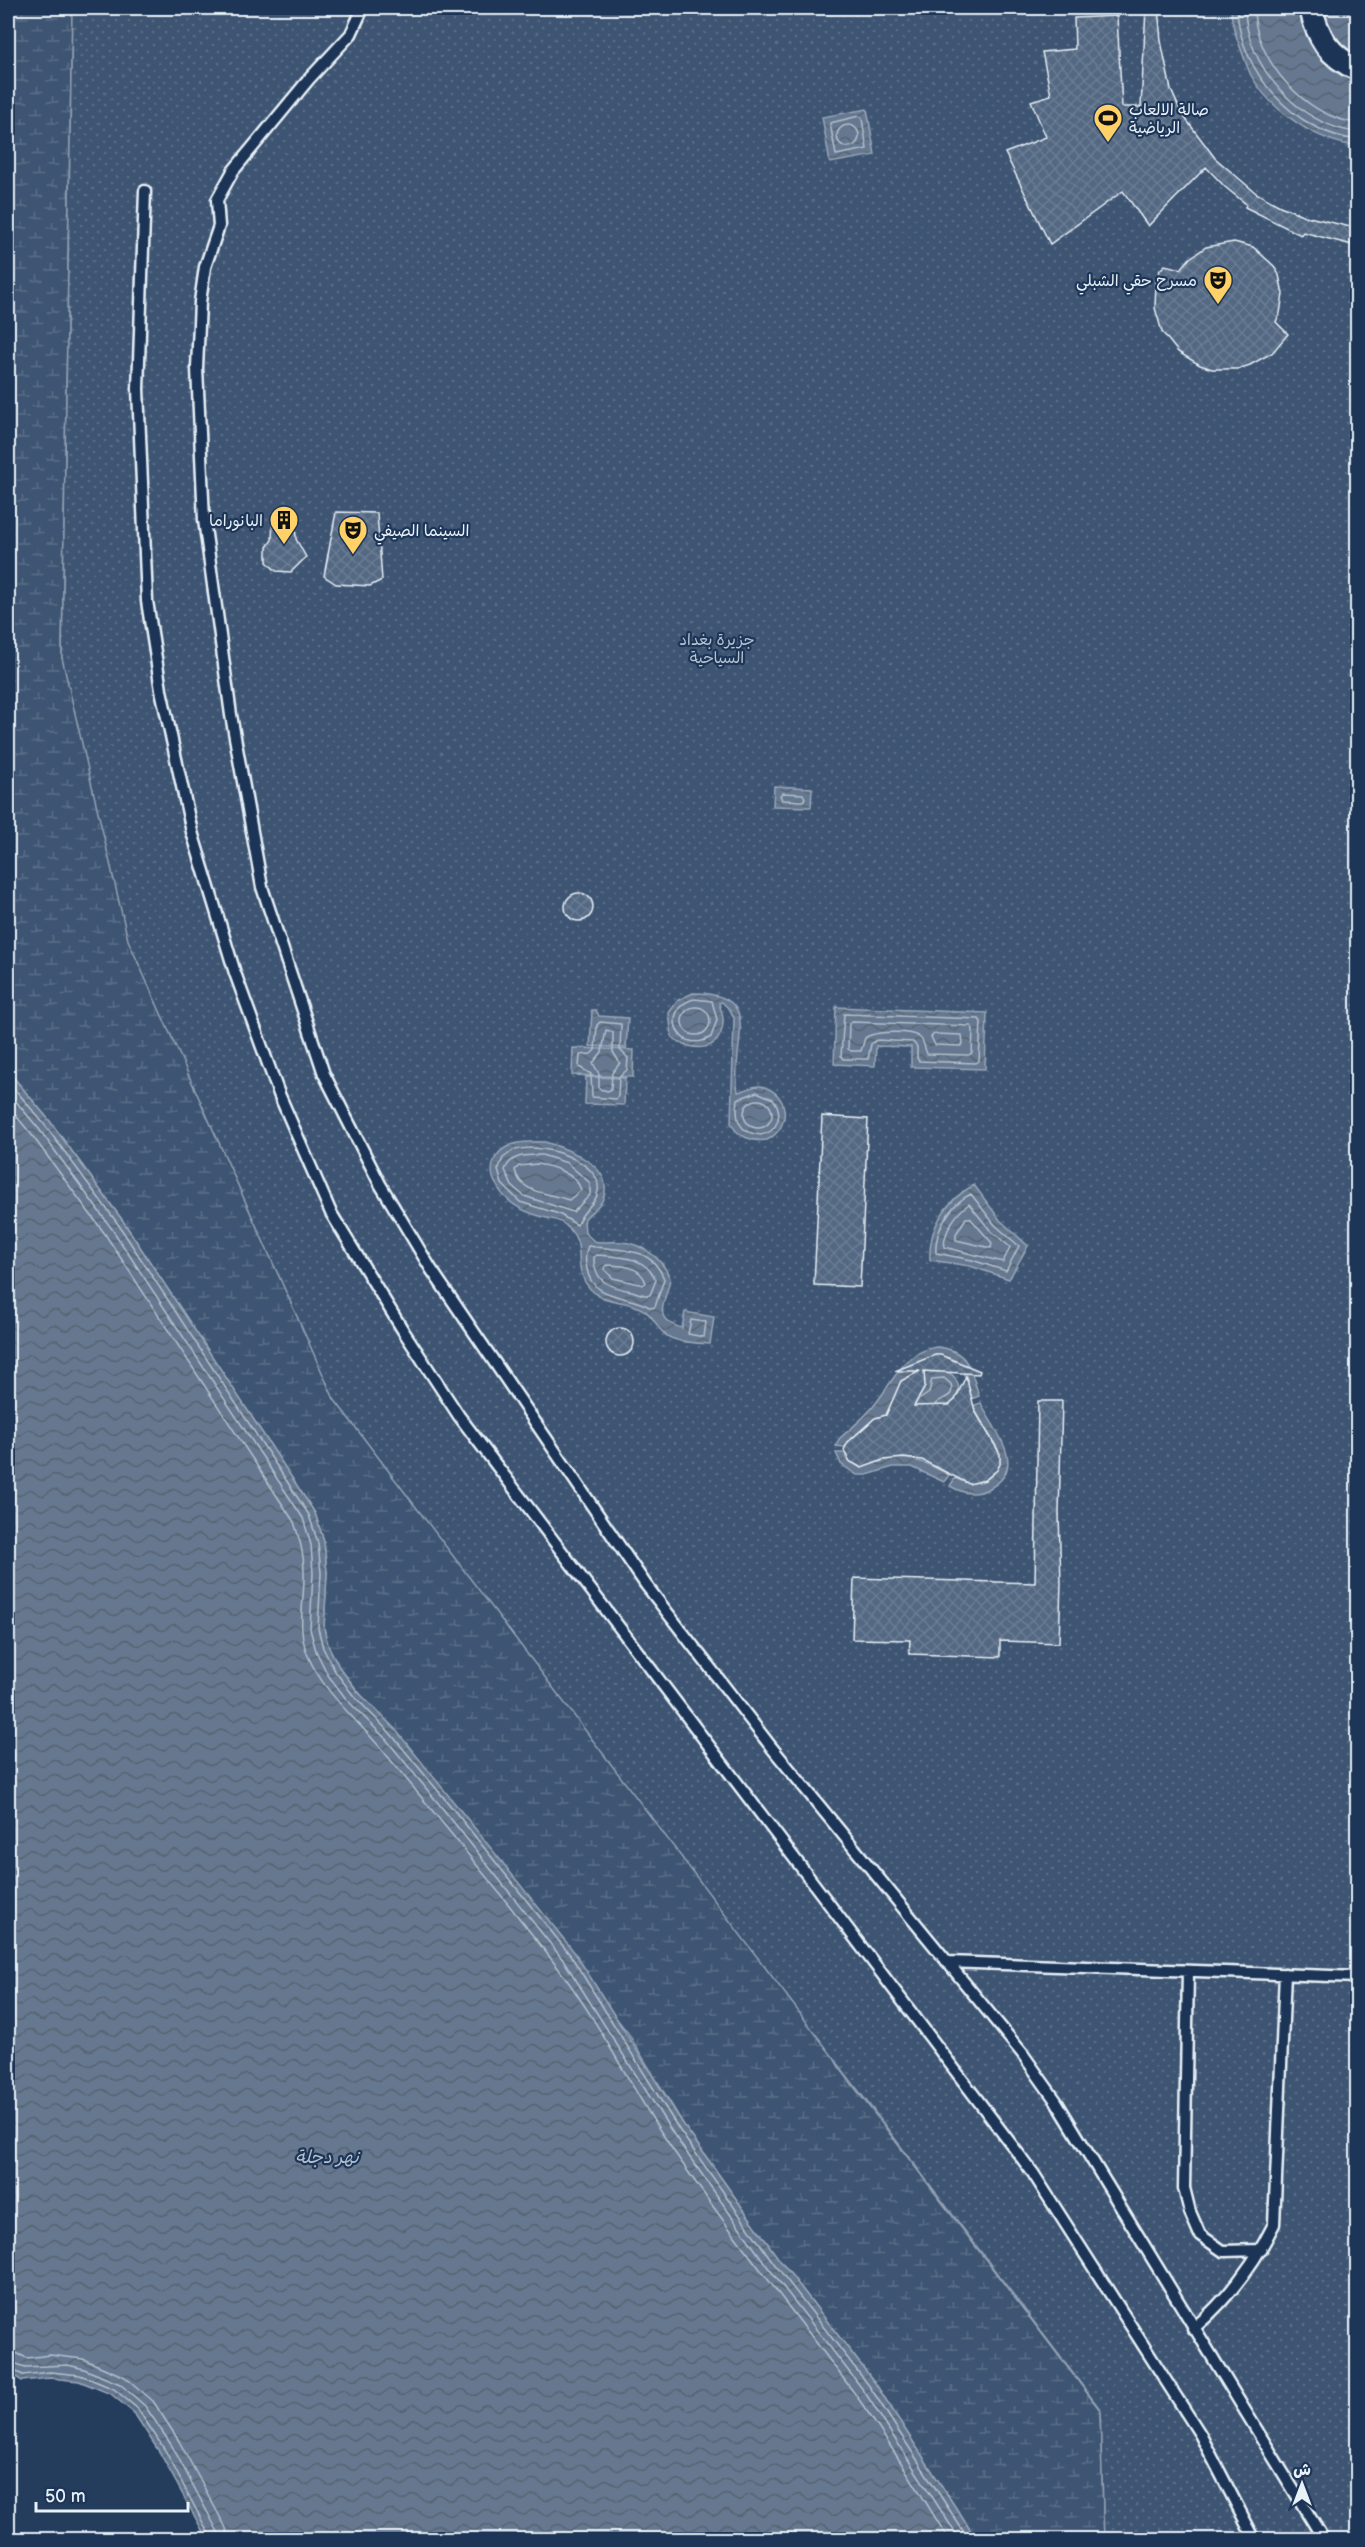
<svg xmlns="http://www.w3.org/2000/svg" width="1365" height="2547" viewBox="0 0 1365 2547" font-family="'Balsamiq Sans','Playpen Sans Arabic',sans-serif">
  <defs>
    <pattern id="wetland-marsh" width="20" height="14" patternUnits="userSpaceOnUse" patternTransform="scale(1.5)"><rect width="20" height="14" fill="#3e5472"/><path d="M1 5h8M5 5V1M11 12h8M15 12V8" fill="none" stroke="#5a6d87"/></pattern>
    <pattern id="park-dots" width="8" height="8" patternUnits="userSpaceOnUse" patternTransform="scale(1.5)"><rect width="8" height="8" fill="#3e5472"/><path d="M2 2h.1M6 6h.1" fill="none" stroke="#5a6d87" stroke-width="1.8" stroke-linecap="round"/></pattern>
    <pattern id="water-waves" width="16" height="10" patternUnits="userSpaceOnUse" patternTransform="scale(1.5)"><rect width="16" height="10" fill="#657890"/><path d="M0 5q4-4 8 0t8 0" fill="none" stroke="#576270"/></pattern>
    <pattern id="building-cross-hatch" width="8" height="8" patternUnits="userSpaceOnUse" patternTransform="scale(1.5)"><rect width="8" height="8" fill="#536782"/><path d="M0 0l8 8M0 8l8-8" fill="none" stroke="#6c7d94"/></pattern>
  </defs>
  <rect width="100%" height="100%" fill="#253d5d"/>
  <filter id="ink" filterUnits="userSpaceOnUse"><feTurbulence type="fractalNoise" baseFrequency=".0167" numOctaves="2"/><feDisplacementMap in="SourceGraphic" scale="12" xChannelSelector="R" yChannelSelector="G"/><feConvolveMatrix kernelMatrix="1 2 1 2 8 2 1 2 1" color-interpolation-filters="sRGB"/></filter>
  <g filter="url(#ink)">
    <path fill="url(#wetland-marsh)" stroke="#93a2b5" stroke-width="1.5" d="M8,8H72L62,658L839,2067L1100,2410L1104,2539H976L875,2383L778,2258L685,2127L628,2033L339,1667L328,1645L324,1628L327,1573L324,1542L315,1513L123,1221L49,1120L8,1071Z"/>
    <path fill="url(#park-dots)" stroke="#93a2b5" stroke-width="1.5" d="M72,8H1357V2539H1104L1100,2409L334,1399L128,940L62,658Z"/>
    <path fill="url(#water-waves)" stroke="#99a8ba" stroke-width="1.5" d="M1231,8H1357V146C1318,142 1272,112 1252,77C1248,70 1245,60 1242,52C1236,36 1231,24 1231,8Z
      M867,109L875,155L830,163L822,117Z
      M774,786L812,788L811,807L773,806Z
      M693,993C768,993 729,1046 738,1092C746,1091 752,1085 761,1086C790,1093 792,1127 767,1140C753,1142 737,1137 731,1123L734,1018L730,1010L722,1002L719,1003C720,1009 724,1015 723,1022C721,1053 692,1053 672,1037L669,1013L678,1000Z
      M836,1007L987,1013L985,1069L911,1067V1047L876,1046L875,1066L834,1064Z
      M592,1010H596L599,1016L628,1018L626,1048L590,1046Z
      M573,1048L634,1050L633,1077L572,1075Z
      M8,1071L49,1120L123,1221L315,1513L324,1542L327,1573L324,1628L328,1645L339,1667L358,1692L395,1729L575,1953L685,2127L778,2258L875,2383L976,2539H207L160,2453L134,2413L111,2394L79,2381L50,2378L22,2381L8,2372Z
      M586,1077L625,1078L624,1105L585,1104Z
      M545,1142C568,1149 616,1166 603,1199C599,1208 589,1212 584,1220L585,1233L594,1241C603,1243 613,1241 622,1242C643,1244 663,1259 670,1278C668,1299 648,1319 682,1328L685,1312L714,1317L710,1344C698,1343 680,1343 669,1337C657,1331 656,1318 645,1311C624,1296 597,1308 583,1278C574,1258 587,1242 564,1224C558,1219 550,1219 543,1217C523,1212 505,1203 496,1184C491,1176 491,1167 495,1158C505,1141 527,1141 545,1142Z
      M974,1185L1000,1220L1028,1246L1009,1279L970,1266L930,1260C928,1228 946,1200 974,1185Z
      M936,1347C969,1349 971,1371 979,1396L971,1399C965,1367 963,1370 935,1355L931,1356L912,1375L901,1381L886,1417L875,1418L848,1442L845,1447L836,1446L839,1439C852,1427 866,1417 876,1403C894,1380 904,1352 936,1347Z
      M927,1371C934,1374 939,1370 946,1372C951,1373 955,1377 957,1382C966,1401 938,1411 926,1419L908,1402L923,1390L925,1380L921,1376Z
      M981,1403C992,1429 1030,1466 990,1488C976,1496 964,1494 950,1486L955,1478C972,1487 992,1483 1000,1464L998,1449L973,1406Z
      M836,1453H845L846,1459L859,1467C867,1467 874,1463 882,1461C908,1454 927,1463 949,1475L944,1482L912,1467H893L867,1475H857L841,1464Z"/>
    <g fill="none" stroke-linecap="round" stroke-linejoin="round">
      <path stroke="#b4c1ce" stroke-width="1.5" d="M1237,8C1239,71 1294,133 1358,140
        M1245,8C1245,65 1300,127 1358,132
        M1254,8C1254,59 1305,118 1358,123
        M859,116L862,119L867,149L836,155L830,123Z
        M837 136a11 11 0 1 1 22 0a11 11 0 1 1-22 0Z
        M783,793L803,794L805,798L803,801L782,800L780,795Z
        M694,999L712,1001L717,1020L711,1037C677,1057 659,1008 694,999Z
        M682 1021a14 14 0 1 1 28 0a14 14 0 1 1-28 0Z
        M844,1014L979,1019L981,1022L979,1061L976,1063L919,1061L917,1058V1047L913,1042L877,1040L871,1044L868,1059H843L841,1056Z
        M600,1022L621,1024L620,1050L628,1058L627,1070L619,1077L618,1096L616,1099L592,1097L591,1074L579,1067L580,1055L591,1054L595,1050L597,1025Z
        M852,1022L971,1026L973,1029L972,1053L969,1055L927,1054C924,1048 925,1041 919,1037C910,1030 874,1031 865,1038L861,1051H851L848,1049L849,1024Z
        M606,1030L613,1032V1052L620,1063L612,1073L611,1089L608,1091L599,1089V1074L593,1063L602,1052Z
        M934,1034L962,1035L963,1044L961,1046L935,1045L931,1037Z
        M8,1081L44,1124L118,1224L309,1515L318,1543L321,1573L318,1628L323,1648L335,1671L353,1695L390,1733L449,1804L571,1956L680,2131L773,2262L870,2387L969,2540
        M8,1092L39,1129L112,1229L303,1518L311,1545L313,1573L310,1629L316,1651L328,1675L347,1700L385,1738L443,1809L564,1961L674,2135L767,2266L864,2391L960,2540
        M757,1092L773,1099C784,1113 778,1132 761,1135C738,1133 735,1119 738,1099Z
        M744 1114a14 14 0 1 1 28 0a14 14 0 1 1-28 0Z
        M8,1106L31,1134L105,1234L294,1522C299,1538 304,1553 304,1570C305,1600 296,1627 308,1656C325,1695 358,1720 384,1752C442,1822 500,1892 555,1964C598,2019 628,2083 667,2141C726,2229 793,2310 855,2394C889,2441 919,2491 949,2540
        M529,1148C551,1147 607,1164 597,1195C595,1204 582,1210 577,1225L559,1214L520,1202L502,1184L498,1170L503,1158L514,1150Z
        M542,1155L567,1163L590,1183V1195L573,1212L524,1196L512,1186L505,1170C511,1154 527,1155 542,1155Z
        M537,1164C552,1166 577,1174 581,1190L569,1200C550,1193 520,1194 515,1170L519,1166Z
        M971,1194L995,1225L1019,1246L1006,1271L972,1260L936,1253C934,1231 951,1203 971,1194Z
        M969,1204L990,1230L1010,1247L1003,1262L944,1247C944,1231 956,1213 969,1204Z
        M966,1218H970L992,1243L991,1248L956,1240V1234Z
        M588,1246C616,1251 651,1244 664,1279L655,1307L651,1308C630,1294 592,1301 587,1269C585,1261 585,1252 588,1246Z
        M597,1255C620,1257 644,1255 656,1280L650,1295C644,1296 638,1293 632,1291C611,1288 593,1282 594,1257Z
        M606,1265C621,1265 641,1266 646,1283L643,1285L613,1278L604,1269Z
        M691,1320L706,1322L704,1337L688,1334Z
        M920,1399L929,1393L932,1379L944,1378L951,1384C955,1399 943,1396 935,1404
        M8,2352L16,2353L27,2358L50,2355L83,2359L125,2377L153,2401L179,2441L226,2528L228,2540
        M8,2361L25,2367L68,2365L84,2369L120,2384L145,2406L172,2446L218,2532L219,2540
        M8,2368L23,2375L50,2372L80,2375L114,2389L137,2408L165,2450L212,2540"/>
    </g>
    <path fill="url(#building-cross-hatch)" stroke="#e8f1f8" stroke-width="1.5" d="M1146,8H1158L1161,41L1171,90L1182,114L1215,158L1256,193L1280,206L1305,216L1355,228L1352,245L1303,232L1301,235L1245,207L1246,204L1225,187L1206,167L1148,226L1123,191L1050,244L1005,153L1046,137L1031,101L1051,95L1042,52L1075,49L1074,18L1117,16L1122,107H1141Z
      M1234,242L1253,247L1274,266L1279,275L1283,294L1280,313L1276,322L1288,334L1272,353L1250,365L1238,369H1212L1200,365L1178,352L1162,332L1155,308L1156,282L1160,270L1165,265L1181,269L1190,258L1206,247Z
      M336,512L377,513L382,580L370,586L336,584L324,576Z
      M273,516H295L296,539L306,557L291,572L276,571L267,562V547L272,540Z
      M565 907a14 14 0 1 1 28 0a14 14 0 1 1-28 0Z
      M822,1116L868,1119L860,1287L814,1285Z
      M606 1342a14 14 0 1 1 28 0a14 14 0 1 1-28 0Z
      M935,1355H941L980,1371L979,1374L924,1371L925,1387L914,1406L949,1405L955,1400L966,1376L975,1411L1000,1454V1464L997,1470L985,1480L969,1484L922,1460L903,1458L883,1460L862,1468L849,1461L844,1450L848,1442L875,1418L886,1415L901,1381L920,1371H895Z
      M1038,1401H1062L1059,1513L1061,1583L1059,1643L1000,1641V1657L909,1654L910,1640L852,1639L854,1578L1035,1583Z"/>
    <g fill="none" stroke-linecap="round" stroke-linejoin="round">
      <g stroke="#e8f1f8" stroke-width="15">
        <path id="lane" d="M363,8L351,34L309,79L233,171L217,200L219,226L205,267L200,302L197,368L204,520L231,715L262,887L324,1074L380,1184L431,1269L646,1585L772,1748L1022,2053L1056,2101L1324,2540
          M145,191L138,389L147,601L161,690L192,832L235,973L279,1094L331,1213L404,1332L459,1416L1033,2173L1200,2434L1255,2540
          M947,1962L1358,1977
          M1188,1971L1184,2188L1190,2212L1200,2235L1223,2251L1261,2250
          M1193,2329C1228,2299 1254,2265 1274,2224L1285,1974"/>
      </g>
      <g stroke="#e8f1f8" stroke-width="27">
        <path id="street" d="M1311,8C1317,36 1329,57 1358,69"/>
      </g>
      <use href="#lane" stroke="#1d3557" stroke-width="10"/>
      <use href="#street" stroke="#1d3557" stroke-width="22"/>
    </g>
  </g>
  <defs>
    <g id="stadium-pin" transform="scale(1.5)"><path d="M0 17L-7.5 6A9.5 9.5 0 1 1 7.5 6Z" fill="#ffd166" stroke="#1d3557"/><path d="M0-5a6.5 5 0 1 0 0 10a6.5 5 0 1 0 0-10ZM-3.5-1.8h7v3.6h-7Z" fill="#111"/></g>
    <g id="theatre-pin" transform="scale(1.5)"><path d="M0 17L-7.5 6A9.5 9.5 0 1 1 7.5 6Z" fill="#ffd166" stroke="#1d3557"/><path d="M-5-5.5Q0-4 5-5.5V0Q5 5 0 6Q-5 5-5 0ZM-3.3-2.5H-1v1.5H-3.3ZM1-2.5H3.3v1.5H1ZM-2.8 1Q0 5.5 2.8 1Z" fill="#111"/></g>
    <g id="building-pin" transform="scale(1.5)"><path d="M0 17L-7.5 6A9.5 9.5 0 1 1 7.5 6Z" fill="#ffd166" stroke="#1d3557"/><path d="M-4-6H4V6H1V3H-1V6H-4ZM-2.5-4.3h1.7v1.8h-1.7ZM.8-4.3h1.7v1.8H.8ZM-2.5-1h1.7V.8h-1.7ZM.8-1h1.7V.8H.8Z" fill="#111"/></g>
  </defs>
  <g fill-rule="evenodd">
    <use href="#stadium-pin" x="1108" y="118"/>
    <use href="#theatre-pin" x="1218" y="280"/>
    <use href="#building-pin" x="284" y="520"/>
    <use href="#theatre-pin" x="353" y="530"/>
  </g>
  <g text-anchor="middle" stroke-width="4.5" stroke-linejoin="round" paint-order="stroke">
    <g font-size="16" fill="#e8f1f8" stroke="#1d3557" text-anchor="start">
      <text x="1129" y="115">صالة الالعاب<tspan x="1129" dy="18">الرياضية</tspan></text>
      <text x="1197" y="286" text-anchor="end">مسرح حقي الشبلي</text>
      <text x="263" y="526" text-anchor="end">البانوراما</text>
      <text x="374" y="536">السينما الصيفي</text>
    </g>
    <g font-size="16" fill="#b5c2d0" stroke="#1d3557">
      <text x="717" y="645">جزيرة بغداد<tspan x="717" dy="18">السياحية</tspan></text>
    </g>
    <g font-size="18" font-style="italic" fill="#b4c1ce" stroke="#1d3557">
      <text x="327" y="2163">نهر دجلة</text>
    </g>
  </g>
  <rect width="1365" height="2547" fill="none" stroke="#1d3557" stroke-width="30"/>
  <rect x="15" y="15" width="1335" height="2517" fill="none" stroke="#e8f1f8" stroke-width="2" filter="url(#ink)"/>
  <g transform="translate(1302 2484)" stroke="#1d3557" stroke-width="4.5" paint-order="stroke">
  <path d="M0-4.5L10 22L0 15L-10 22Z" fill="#e8f1f8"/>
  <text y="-9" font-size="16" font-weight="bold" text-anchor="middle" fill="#e8f1f8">ش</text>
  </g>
  <path d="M36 2502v9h152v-9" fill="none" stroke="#e8f1f8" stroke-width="3"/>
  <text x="45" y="2502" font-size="18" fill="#e8f1f8" stroke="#1d3557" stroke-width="4.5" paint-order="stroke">50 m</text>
</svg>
